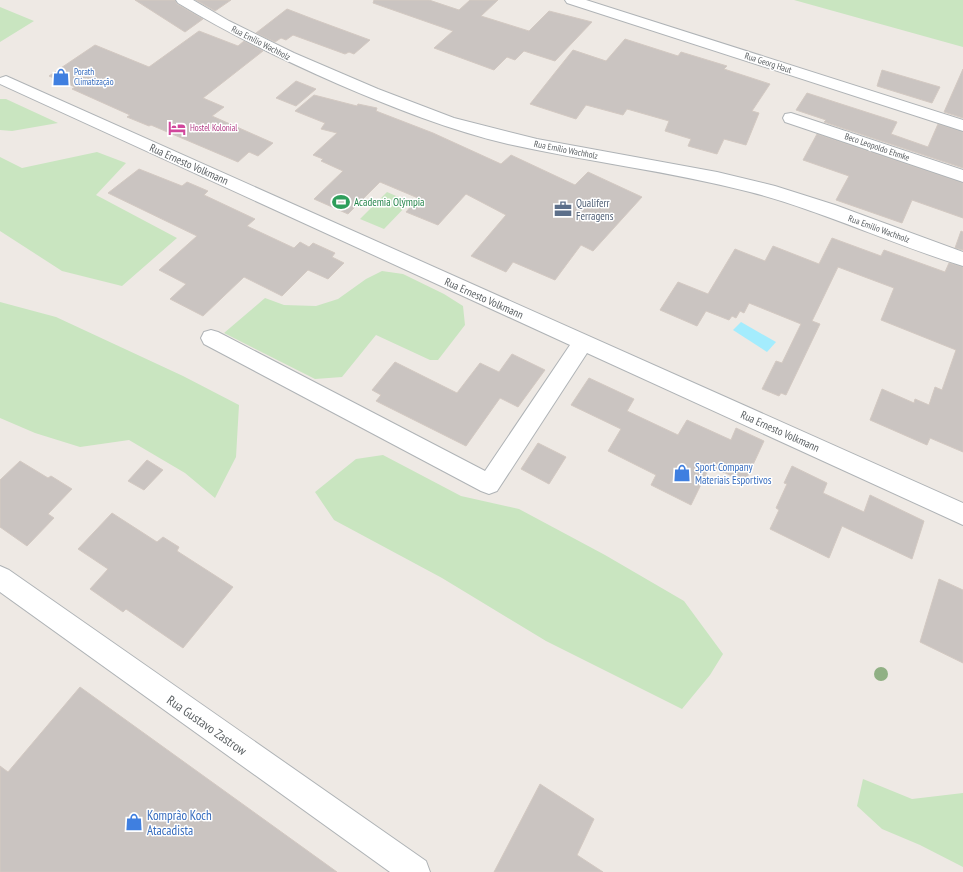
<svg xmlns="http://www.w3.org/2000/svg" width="963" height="872" viewBox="0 0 963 872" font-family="'PT Sans Narrow',sans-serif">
  <rect width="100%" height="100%" fill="#eee9e4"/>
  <path fill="#c9e5c0" d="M794,0H963V47Z
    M0,7L34,21L0,42Z
    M0,99H6L58,123L12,131L0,130Z
    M97,152L126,163L96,195L177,238L122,286L62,271L0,231V157L22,168Z
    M387,192L410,202L384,229L360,219Z
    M382,271L403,274L444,294L463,306L465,325L438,360H430L376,335L342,377L315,379L224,333L265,298L284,305L316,306L338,299L366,279Z
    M0,302L56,317L183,376L239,405L236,457L215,498L185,473L129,440L80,447L35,433L0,418Z
    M383,455L461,496L519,509L605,555L684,601L723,654L710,675L682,709L546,641L442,578L334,520L315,492L356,459Z
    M863,779L912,799L963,793V867L920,845L882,829L857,806Z"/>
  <path fill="#a4ecfd" d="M741,322L776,342L767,352L733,330Z"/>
  <path fill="#cac4c1" stroke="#d3c9c2" d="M135,0H175L177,4L203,19L185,32Z
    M196,0H231L215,11Z
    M374,0H429L459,10L470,0H498L481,16L529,31L549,11L592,22L555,61L524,51L515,60L507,57L494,70L434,48L453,31L373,3Z
    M287,9L313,19L370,40L354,54L349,52L345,54L293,35L286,40L281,38L275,42L256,33Z
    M199,31L238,46L244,41L263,51L203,98L224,107L212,116L273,143L258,156L249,152L238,162L151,125L149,126L127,117L130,115L72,89L75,87L49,76L95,45L149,67Z
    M625,39L678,56L681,52L727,66L724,69L770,84L752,111L759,113L746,145L724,139L717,154L688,146L691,139L665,131L669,121L627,109L623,115L586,105L576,119L530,104L573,50L606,61Z
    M963,69V118L944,112Z
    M882,70L940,87L932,103L877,86Z
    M296,81L316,89L296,106L276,98Z
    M807,93L897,122L891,134L928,147L938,124L963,132V168L824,122L826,120L796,110Z
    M314,95L357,106L358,104L377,108L376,111L433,133L501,164L511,155L575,185L588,172L642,197L593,251L581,245L555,280L513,262L506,272L471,256L506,215L466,194L438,225L406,212L418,198L380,182L348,214L314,199L343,171L321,161L323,159L313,155L337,133L321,129L325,123L295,111Z
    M817,134L963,183V218L912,200L902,223L836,200L849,176L803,160Z
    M139,169L182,186L187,182L208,191L204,195L255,219L247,226L294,248L300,242L309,247L313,243L335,253L332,257L344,263L328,279L308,270L282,296L244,277L203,316L170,299L186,284L159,270L197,236L108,193Z
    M961,231L963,232V250L955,248Z
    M832,238L881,256L884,250L945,272L949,263L963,267V452L930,438L927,445L870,420L882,389L914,403L915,399L929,405L935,387L942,390L956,350L881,320L894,288L838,267L812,321L820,324L786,395L781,393L779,396L762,389L776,361L782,363L801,324L749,303L744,313L740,311L736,318L732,316L729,320L706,311L697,326L660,310L678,282L708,294L735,249L765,261L773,246L819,264Z
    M512,354L545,370L518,407L500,398L466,446L376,401L381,395L372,390L395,362L457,393L480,363L499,372Z
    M589,378L634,399L627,411L678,435L687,420L731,440L736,428L764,441L745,482L710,466L691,505L651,485L656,475L608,451L621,429L571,405Z
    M538,443L566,457L549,484L521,469Z
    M147,460L163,470L144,490L128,481Z
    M20,461L48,478L51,476L72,489L48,514L54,518L27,546L0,527V480Z
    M792,466L827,483L823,493L864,512L870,495L924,521L912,559L842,526L829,558L770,529L779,510L776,508L787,484L784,483Z
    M112,513L157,542L163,537L179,547L177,551L233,587L183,648L126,609L123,612L90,589L108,569L78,549Z
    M939,579L963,590V663L920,642Z
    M80,687L337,872H0V766L8,772Z
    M540,784L594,819L577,855L603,872H494Z"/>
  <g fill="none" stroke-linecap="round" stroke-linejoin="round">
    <g stroke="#afb3b6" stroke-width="2">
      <path id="minor" d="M176,0H193L229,21L294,53L378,89L454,118L537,139L717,172L775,186L835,205L963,252V266C891,244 823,211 750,192C670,171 588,162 508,144C449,130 394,108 338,84C283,60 229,34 178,3Z
        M565,0H586L963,120V131L567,3Z
        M6,76L963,503V525L587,353L497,491L489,494L481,491L204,344L201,338L204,332L211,330L218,332L485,471L570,345L0,84V78Z
        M791,113L963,170V182L785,122L783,118L785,114Z
        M0,566L9,570L426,861L430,872H390L0,592Z"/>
    </g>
    <use href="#minor" fill="#fff" fill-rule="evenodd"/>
  </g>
  <circle fill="#90b084" cx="881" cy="674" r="7"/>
  <defs>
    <g id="shop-bare" transform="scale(1.38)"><path d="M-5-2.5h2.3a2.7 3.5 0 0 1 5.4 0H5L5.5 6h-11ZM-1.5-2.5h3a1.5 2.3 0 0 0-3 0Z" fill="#3f7fe0" stroke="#fff" stroke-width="2.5" paint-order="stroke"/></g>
    <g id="hotel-bare" transform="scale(1.38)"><path d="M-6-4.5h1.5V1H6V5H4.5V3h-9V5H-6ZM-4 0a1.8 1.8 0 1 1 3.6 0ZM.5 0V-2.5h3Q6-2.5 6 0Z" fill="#d1479c" stroke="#fff" stroke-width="2.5" paint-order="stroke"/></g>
    <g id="stadium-bare" transform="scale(1.38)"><path d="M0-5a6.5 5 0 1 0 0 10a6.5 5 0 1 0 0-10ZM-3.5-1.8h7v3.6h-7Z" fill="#2e9e5b" stroke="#fff" stroke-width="2.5" paint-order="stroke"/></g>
    <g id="office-bare" transform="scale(1.38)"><path d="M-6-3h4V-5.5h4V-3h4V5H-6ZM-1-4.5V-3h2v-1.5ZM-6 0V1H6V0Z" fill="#5c6f8a" stroke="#fff" stroke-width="2.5" paint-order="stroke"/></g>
  </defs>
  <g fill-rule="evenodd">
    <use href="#shop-bare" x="61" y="77"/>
    <use href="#hotel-bare" x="177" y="128"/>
    <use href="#stadium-bare" x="341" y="202"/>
    <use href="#office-bare" x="563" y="209"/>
    <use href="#shop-bare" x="682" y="473"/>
    <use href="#shop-bare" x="134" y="822"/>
  </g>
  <g text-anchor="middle" stroke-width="3" stroke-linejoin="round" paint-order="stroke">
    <g font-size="9" fill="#5c6164" stroke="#fff">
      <text transform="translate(261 43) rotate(27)" y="3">Rua Emílio Wachholz</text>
      <text transform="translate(768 63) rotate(18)" y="3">Rua Georg Haut</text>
      <text transform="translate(877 147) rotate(19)" y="3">Beco Leopoldo Ehmke</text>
      <text transform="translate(566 150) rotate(11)" y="3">Rua Emílio Wachholz</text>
      <text transform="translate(879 229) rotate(20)" y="3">Rua Emílio Wachholz</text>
    </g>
    <g font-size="9" fill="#366cbe" stroke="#fff" text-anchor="start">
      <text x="74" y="75">Porath<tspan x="74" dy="10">Climatização</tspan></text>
    </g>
    <g font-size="9" fill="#b23c85" stroke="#fff" text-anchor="start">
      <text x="190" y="131">Hostel Kolonial</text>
    </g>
    <g font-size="11" fill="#5c6164" stroke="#fff">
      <text transform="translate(189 164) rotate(24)" y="4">Rua Ernesto Volkmann</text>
      <text transform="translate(484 298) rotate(24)" y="4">Rua Ernesto Volkmann</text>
      <text transform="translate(780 431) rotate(24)" y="4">Rua Ernesto Volkmann</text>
    </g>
    <g font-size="11" fill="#27864d" stroke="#fff" text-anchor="start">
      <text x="354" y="206">Academia Olýmpia</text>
    </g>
    <g font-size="11" fill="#4e5e75" stroke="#fff" text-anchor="start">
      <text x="576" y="207">Qualiferr<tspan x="576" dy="13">Ferragens</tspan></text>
    </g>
    <g font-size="11" fill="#366cbe" stroke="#fff" text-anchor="start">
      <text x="695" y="471">Sport Company<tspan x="695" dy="13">Materiais Esportivos</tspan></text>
    </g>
    <g font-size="13" fill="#5c6164" stroke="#fff">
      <text transform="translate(207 725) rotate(35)" y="5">Rua Gustavo Zastrow</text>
    </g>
    <g font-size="13" fill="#366cbe" stroke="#fff" text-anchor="start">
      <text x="147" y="820">Komprão Koch<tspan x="147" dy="15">Atacadista</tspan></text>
    </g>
  </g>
</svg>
